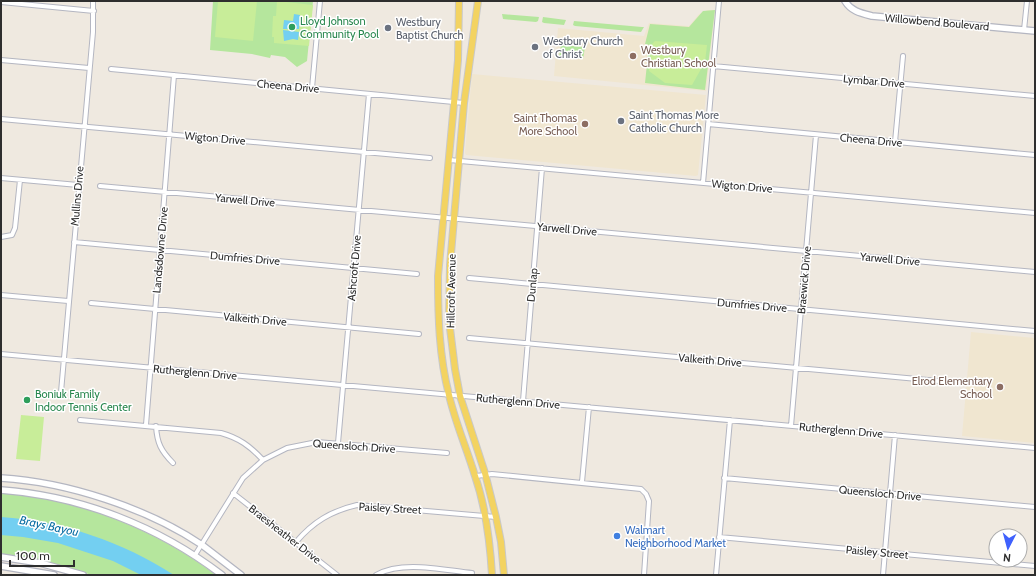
<svg xmlns="http://www.w3.org/2000/svg" width="1036" height="576" viewBox="0 0 1036 576" font-family="Cabin,sans-serif">
  <rect width="100%" height="100%" fill="#efe9e0"/>
  <path fill="#f0e6d0" d="M708,10H715L706,91L554,76L558,28L644,36L649,23L689,26L699,14Z
    M472,74L706,95L698,175L696,176L466,155L465,153Z
    M971,332L1035,338V443L962,436Z"/>
  <path fill="#b5e69d" d="M213,1H313L307,61L297,67L285,57L271,55L270,58L252,54L210,50Z
    M715,10L705,90L645,83L649,45L645,44L650,24L689,27L703,11Z
    M502,14L539,17L538,21L536,22L503,19Z
    M543,17L566,20L564,25L544,23L542,22Z
    M574,21L642,27H644L641,32L575,26L573,25Z
    M561,45L585,47L583,59L559,57Z
    M1,493C79,499 154,528 216,575H92L52,563L1,554Z"/>
  <path fill="#c8ed99" d="M218,1H257L253,41L215,37Z
    M277,1L313,5L309,46L274,43V37H272L273,16H276Z
    M655,41L707,45L705,62L692,85L665,83L649,71L652,44Z
    M21,415L44,417L40,461L16,459Z"/>
  <path fill="#73cff1" d="M294,14L300,15L299,29H283L284,20L293,21Z
    M283,30L299,32L298,40L293,39L284,41Z
    M1,517C62,521 123,542 174,575H141L113,561L58,543L23,537L1,535Z"/>
  <g fill="none" stroke-linecap="round" stroke-linejoin="round">
    <g stroke="#b4b6c1" stroke-width="6">
      <path id="street" d="M1,2L94,11
        M1024,30L1027,1
        M1,60L89,68
        M713,66L1035,96
        M111,69L464,103
        M312,88L320,1
        M1,119L430,158
        M708,124L1035,155
        M895,142L903,56
        M449,160L1035,213
        M1,178L78,185
        M703,183L719,1
        M100,186L1035,272
        M1,237L12,235L15,228L20,180
        M74,242L417,274
        M469,278L1035,331
        M1,295L68,301
        M91,303L419,334
        M469,338L950,382
        M1,354L1035,448
        M61,392L93,32V1
        M523,401L542,168
        M80,420L221,433C239,438 250,446 263,460
        M146,425L174,75
        M156,426C157,443 161,451 173,463
        M791,426L816,135
        M338,443L369,94
        M476,476L492,474L641,489L646,494L649,501L644,575
        M724,478L1035,507
        M582,482L589,407
        M233,493L337,575
        M719,537L1035,566
        M296,542C313,522 331,511 357,505L496,517
        M195,555L243,478L263,460L287,448L317,442L447,453
        M376,575C402,560 443,570 472,573
        M716,575L730,420
        M883,575L895,435"/>
    </g>
    <g stroke="#b4b6c1" stroke-width="8">
      <path id="secondary" d="M845,1C851,11 860,13 872,16L1035,31
        M1,478C67,482 147,508 202,545C215,555 228,565 241,575
        M1,490C81,496 158,526 222,575
        M1,557L40,563L83,575
        M1,566L54,575"/>
    </g>
    <g stroke="#c9c9c9" stroke-width="8">
      <path id="primary" d="M459,1L458,60L438,276C438,316 439,356 449,395C455,422 467,449 475,476C486,508 490,541 492,575
        M478,1L464,103L450,265L449,320L455,369L460,396L485,473L496,517L501,542L504,575"/>
    </g>
    <use href="#street" stroke="#fff" stroke-width="4"/>
    <use href="#secondary" stroke="#fff" stroke-width="5.5"/>
    <use href="#primary" stroke="#f3d361" stroke-width="6"/>
  </g>
  <g fill="#2e9e5b" stroke="#fff" stroke-width="1.5">
    <circle cx="292" cy="27" r="4"/>
    <circle cx="27" cy="400" r="4"/>
  </g>
  <g fill="#6b7280" stroke="#fff" stroke-width="1.5">
    <circle cx="388" cy="28" r="4"/>
    <circle cx="535" cy="47" r="4"/>
    <circle cx="621" cy="121" r="4"/>
  </g>
  <g fill="#8d6e63" stroke="#fff" stroke-width="1.5">
    <circle cx="633" cy="56" r="4"/>
    <circle cx="585" cy="124" r="4"/>
    <circle cx="1000" cy="387" r="4"/>
  </g>
  <circle fill="#3f7fe0" stroke="#fff" stroke-width="1.5" cx="617" cy="536" r="4"/>
  <g text-anchor="middle" stroke-width="3" stroke-linejoin="round" paint-order="stroke">
    <g font-size="11" fill="#27864d" stroke="#fff" text-anchor="start">
      <text x="300" y="25">Lloyd Johnson<tspan x="300" dy="13">Community Pool</tspan></text>
      <text x="35" y="398">Boniuk Family<tspan x="35" dy="13">Indoor Tennis Center</tspan></text>
    </g>
    <g font-size="11" fill="#5b616d" stroke="#fff" text-anchor="start">
      <text x="396" y="26">Westbury<tspan x="396" dy="13">Baptist Church</tspan></text>
      <text x="543" y="45">Westbury Church<tspan x="543" dy="13">of Christ</tspan></text>
      <text x="629" y="119">Saint Thomas More<tspan x="629" dy="13">Catholic Church</tspan></text>
    </g>
    <g font-size="11" fill="#2e2e2e" stroke="#fff">
      <text transform="translate(937 22) rotate(5)" y="4">Willowbend Boulevard</text>
      <text transform="translate(874 81) rotate(5)" y="4">Lymbar Drive</text>
      <text transform="translate(288 86) rotate(5)" y="4">Cheena Drive</text>
      <text transform="translate(215 138) rotate(5)" y="4">Wigton Drive</text>
      <text transform="translate(871 140) rotate(5)" y="4">Cheena Drive</text>
      <text transform="translate(742 186) rotate(5)" y="4">Wigton Drive</text>
      <text transform="translate(77 196) rotate(-85)" y="4">Mullins Drive</text>
      <text transform="translate(245 200) rotate(5)" y="4">Yarwell Drive</text>
      <text transform="translate(567 229) rotate(5)" y="4">Yarwell Drive</text>
      <text transform="translate(160 250) rotate(-85)" y="4">Landsdowne Drive</text>
      <text transform="translate(245 258) rotate(5)" y="4">Dumfries Drive</text>
      <text transform="translate(890 259) rotate(5)" y="4">Yarwell Drive</text>
      <text transform="translate(354 268) rotate(-85)" y="4">Ashcroft Drive</text>
      <text transform="translate(804 280) rotate(-85)" y="4">Braewick Drive</text>
      <text transform="translate(532 285) rotate(-85)" y="4">Dunlap</text>
      <text transform="translate(451 291) rotate(-89)" y="4">Hillcroft Avenue</text>
      <text transform="translate(752 305) rotate(5)" y="4">Dumfries Drive</text>
      <text transform="translate(255 319) rotate(5)" y="4">Valkeith Drive</text>
      <text transform="translate(710 360) rotate(5)" y="4">Valkeith Drive</text>
      <text transform="translate(195 372) rotate(5)" y="4">Rutherglenn Drive</text>
      <text transform="translate(518 401) rotate(5)" y="4">Rutherglenn Drive</text>
      <text transform="translate(841 430) rotate(5)" y="4">Rutherglenn Drive</text>
      <text transform="translate(354 446) rotate(4)" y="4">Queensloch Drive</text>
      <text transform="translate(880 493) rotate(5)" y="4">Queensloch Drive</text>
      <text transform="translate(390 508) rotate(3)" y="4">Paisley Street</text>
      <text transform="translate(285 534) rotate(38)" y="4">Braesheather Drive</text>
      <text transform="translate(877 552) rotate(5)" y="4">Paisley Street</text>
    </g>
    <g font-size="11" fill="#785e54" stroke="#fff" text-anchor="end">
      <text x="641" y="54" text-anchor="start">Westbury<tspan x="641" dy="13">Christian School</tspan></text>
      <text x="577" y="122">Saint Thomas<tspan x="577" dy="13">More School</tspan></text>
      <text x="992" y="385">Elrod Elementary<tspan x="992" dy="13">School</tspan></text>
    </g>
    <g font-size="11" fill="#366cbe" stroke="#fff" text-anchor="start">
      <text x="625" y="534">Walmart<tspan x="625" dy="13">Neighborhood Market</tspan></text>
    </g>
    <g font-size="12" font-style="italic" fill="#0b6ea4" stroke="#fff">
      <text transform="translate(49 526) rotate(12)" y="4">Brays Bayou</text>
    </g>
  </g>
  <rect width="1036" height="576" fill="none" stroke="#2e2e2e" stroke-width="4"/>
  <g transform="translate(1008 548) rotate(186)"><circle r="19" fill="#ffffff" stroke="#ababab"/>
  <path d="M0-3L7 15L0 10L-7 15Z" fill="#3f61fd"/>
  <text y="-6" font-size="11" font-weight="bold" text-anchor="middle" fill="#2e2e2e">N</text>
  </g>
  <path d="M10 560v6h64v-6" fill="none" stroke="#2e2e2e" stroke-width="2"/>
  <text x="16" y="560" font-size="12" fill="#2e2e2e" stroke="#ffffff" stroke-width="3" paint-order="stroke">100 m</text>
</svg>
